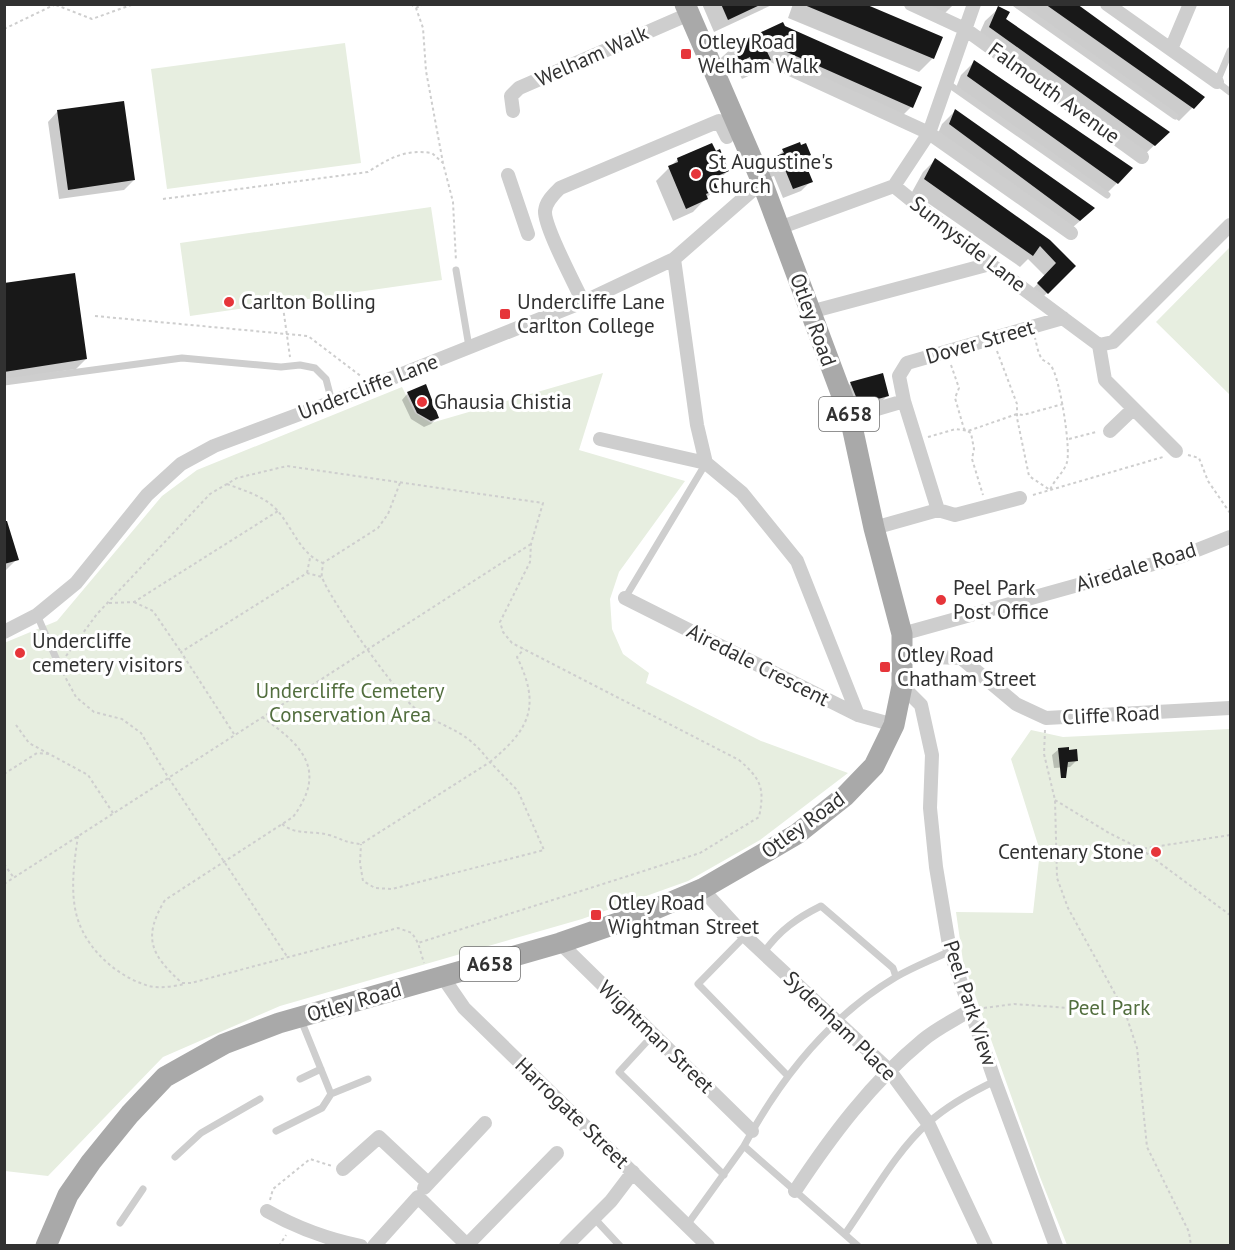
<svg xmlns="http://www.w3.org/2000/svg" width="1235" height="1250" viewBox="0 0 1235 1250" font-family="'PT Sans',sans-serif">
  <rect width="100%" height="100%" fill="#fff"/>
  <path fill="#e7eee0" d="M345,43L361,163L167,189L151,69Z
    M431,207L442,280L190,316L180,243Z
    M1230,247V395L1156,322Z
    M603,373L579,450L685,481L619,572L610,599L612,629L623,654L649,673L646,683L761,741L848,773L760,840L688,881L582,919L280,1006L163,1057L48,1176L5,1171L4,643L57,621L162,496L197,470L402,387L415,413L431,423Z
    M1230,729V1245H1067L1040,1177L963,961L956,912L1033,913L1040,851L1011,759L1031,730L1063,737Z"/>
  <path fill="#0003" d="M702,4H774L714,32Z
    M793,4H861L933,58L919,72L788,18Z
    M908,4H954L940,18Z
    M1013,4H1074L1203,97L1179,121Z
    M999,8L1004,19L1167,133L1141,158L976,41L985,21Z
    M784,27L911,107L899,119L768,61L757,72L742,79L737,69L728,73L721,58L734,46Z
    M974,62L1117,183L1104,196L955,90L961,75Z
    M955,111L1080,221L1066,233L936,138L942,124Z
    M57,112L134,180L124,190L59,199L48,122Z
    M800,147L809,154L803,161L811,181L801,191L783,198L774,176L771,177L767,167L783,151Z
    M678,159L728,171L714,184L716,188L693,212L673,221L656,181Z
    M935,160L1074,266L1035,305L1026,296L1045,276L1028,259L1020,267L912,192L923,172Z
    M4,285L86,359L76,369L4,380Z
    M851,383L888,395L878,405L849,413L841,393Z
    M408,393L437,418L431,424L424,427L411,419L402,400Z
    M4,517L17,559L4,572Z
    M1059,749L1077,760L1070,767L1054,768L1052,755Z"/>
  <path fill="#181818" d="M721,4H762L728,20Z
    M802,4H865L943,37L934,59Z
    M1045,4H1077L1205,97L1194,109Z
    M998,6L1010,12L1006,19L1170,132L1155,146L989,27Z
    M783,22L785,26L922,87L913,108L762,41L771,60L754,68L750,57L740,62L733,45Z
    M974,60L1133,168L1118,184L967,76Z
    M124,101L135,180L68,190L57,110Z
    M955,109L1095,208L1080,221L949,124Z
    M800,142L801,145L806,143L811,155L803,158L813,182L793,189L784,167L781,168L776,156L784,153L782,149Z
    M712,143L716,151L720,149L729,171L713,178L718,189L706,194L708,199L686,209L668,166L678,162L677,158Z
    M935,158L1050,240L1076,266L1048,294L1037,283L1056,263L1040,246L1033,256L924,179Z
    M75,273L87,359L4,372V283Z
    M883,373L889,396L859,404L850,382Z
    M426,384L439,418L431,421L417,413L407,392Z
    M4,521H7L19,560L4,564Z
    M1069,747V750L1077,749L1078,761L1068,762L1066,778H1061L1058,748Z"/>
  <g fill="none" stroke-linecap="round" stroke-linejoin="round">
    <path stroke="#cecece" stroke-width="2" stroke-dasharray="3 3" stroke-linecap="butt" d="M411,4L416,8L423,28L426,71L443,163L453,202L456,261
      M56,5L92,19L134,4
      M416,8L424,4
      M4,29L56,4
      M163,199L368,172C389,158 406,149 432,153L443,163
      M283,307L290,357
      M95,316L308,336L362,377
      M997,351L1017,404V418L1029,476L1050,490C1054,480 1065,471 1067,462C1071,449 1060,377 1051,366C1049,363 1046,362 1043,360C1038,355 1037,345 1035,338
      M951,365L959,388L955,398L964,429L971,433L974,449L972,459L983,495
      M928,437L956,429L968,431L1017,414L1023,415L1063,404
      M1069,439L1096,432
      M1188,455L1199,458L1208,481L1230,513
      M400,483L388,514L378,528L323,563C323,567 321,573 322,577C328,597 399,697 416,709C447,731 464,727 490,762C530,729 541,706 517,657L524,649
      M227,484C245,491 264,496 277,510C293,528 300,554 323,563
      M1033,495L1163,457
      M307,573L310,558
      M134,602L153,611L181,652
      M109,603L134,602L278,511
      M66,656L97,614L210,494L237,478L287,466L543,503L531,544L530,562L500,622L503,632L512,643L739,760C761,779 765,788 759,817L700,853L418,943
      M63,673L76,697L94,712L122,719L141,733L168,777L288,958
      M262,717C302,745 328,770 293,817L165,900C142,938 151,955 182,983H191L398,928L412,933L418,943L424,963
      M16,725L29,743L88,775L113,813
      M1045,730L1044,754L1055,800L1057,878L1068,908L1125,1012L1137,1048L1147,1147L1189,1232L1191,1246
      M234,734L181,652L307,573L322,577
      M4,774L37,753L50,754
      M1055,800L1109,833L1141,849L1230,835
      M282,824C297,836 311,830 329,835C342,839 346,843 361,844L490,762L518,791L544,850L392,889L375,888L363,881L360,863L361,844
      M78,836C74,863 69,896 79,923C90,952 118,977 149,986C160,989 174,986 185,984
      M1141,849L1230,915
      M4,864L14,878
      M4,884L531,544
      M984,1008L1014,1004L1125,1012
      M270,1200L273,1189L310,1159L332,1166
      M279,1246L286,1235"/>
    <path stroke="#cecece" stroke-width="7" d="M1016,4L1175,116
      M1230,51L1217,82L1230,92
      M947,83L1107,195
      M456,270L469,347
      M4,382L182,358L281,367L300,365L315,368L326,379L332,402
      M625,598L706,463
      M37,615L59,665
      M745,936L698,984L787,1075
      M764,952C780,930 797,918 821,906L893,968L896,977
      M653,1035L619,1072L724,1175
      M300,1079L321,1069
      M331,1094L368,1079
      M276,1131L322,1108L331,1094L301,1020
      M744,1146C780,1079 829,1017 896,977C913,967 932,960 950,951
      M175,1157L201,1133L260,1099
      M594,1218L620,1246
      M120,1223L143,1189
      M687,1225L744,1146L858,1246
      M845,1234C870,1199 896,1151 928,1123C947,1106 972,1092 995,1081"/>
    <path stroke="#cecece" stroke-width="14" d="M911,4L965,29L1142,157
      M1107,4L1217,82
      M1171,49L1190,4
      M790,69L929,133L1071,233
      M513,111L511,96L519,88L689,14
      M508,175L528,234
      M894,186L990,264L1099,345
      M779,228L894,186L929,133L974,4
      M674,259L697,425L706,463
      M583,302C575,284 544,227 545,211C546,201 554,194 560,188L719,121L727,137
      M810,312L990,264
      M1099,345L1113,342L1230,225
      M1099,345L1105,380L1176,451
      M850,417L904,401
      M1110,431L1133,409
      M600,439L706,463L742,493L797,561L858,715
      M938,510L904,401L899,376L907,363L1063,318
      M874,528L938,510L955,515L1020,498
      M625,598L858,715L894,725
      M4,632L37,615L76,583L147,495L181,464L214,446L332,402L583,302L674,259L762,182
      M902,634L1182,556L1230,537
      M903,656L961,658L1016,704L1046,718L1230,708
      M902,686L921,705L932,755L930,808L936,867L950,951L995,1081L1056,1246
      M702,889L745,936L889,1070L928,1123L986,1246
      M560,943L752,1131
      M442,976L464,1008L708,1246
      M343,1169L379,1137L428,1183
      M424,1188L485,1123
      M795,1191C832,1135 871,1083 923,1040C937,1028 955,1020 970,1010
      M267,1211C297,1228 327,1239 361,1246
      M374,1246L418,1197L467,1245L557,1153
      M566,1246L611,1201L633,1172"/>
    <path stroke="#a9a9a9" stroke-width="21" d="M46,1246L68,1195L91,1162L130,1114L165,1077L224,1044L279,1023L560,943L641,915L702,889L797,834L845,796L874,766L894,725L902,686V634L874,528L850,417L762,182L685,4"/>
  </g>
  <g fill="#e6353a" stroke="#fff" stroke-width="2">
    <rect x="680" y="48" width="12" height="12" rx="3"/>
    <circle cx="696" cy="174" r="6"/>
    <circle cx="229" cy="302" r="6"/>
    <rect x="499" y="308" width="12" height="12" rx="3"/>
    <circle cx="422" cy="402" r="6"/>
    <circle cx="941" cy="600" r="6"/>
    <circle cx="20" cy="653" r="6"/>
    <rect x="879" y="661" width="12" height="12" rx="3"/>
    <circle cx="1156" cy="852" r="6"/>
    <rect x="590" y="909" width="12" height="12" rx="3"/>
  </g>
  <g text-anchor="middle" stroke-width="6" stroke-linejoin="round" paint-order="stroke">
    <g fill="#fff" stroke="#6f6f6f" stroke-width="1.5">
      <rect x="819" y="397" width="60" height="34" rx="4.5"/>
      <rect x="460" y="947" width="60" height="34" rx="4.5"/>
    </g>
    <g font-size="20" font-weight="bold" fill="#313131">
      <text x="849" y="421">A658</text>
      <text x="490" y="971">A658</text>
    </g>
    <g font-size="21" fill="#313131" stroke="#fff" text-anchor="start">
      <text x="698" y="49">Otley Road<tspan x="698" dy="24">Welham Walk</tspan></text>
      <text x="708" y="169">St Augustine's<tspan x="708" dy="24">Church</tspan></text>
      <text x="241" y="309">Carlton Bolling</text>
      <text x="517" y="309">Undercliffe Lane<tspan x="517" dy="24">Carlton College</tspan></text>
      <text x="434" y="409">Ghausia Chistia</text>
      <text x="953" y="595">Peel Park<tspan x="953" dy="24">Post Office</tspan></text>
      <text x="32" y="648">Undercliffe<tspan x="32" dy="24">cemetery visitors</tspan></text>
      <text x="897" y="662">Otley Road<tspan x="897" dy="24">Chatham Street</tspan></text>
      <text x="1144" y="859" text-anchor="end">Centenary Stone</text>
      <text x="608" y="910">Otley Road<tspan x="608" dy="24">Wightman Street</tspan></text>
    </g>
    <g font-size="21" fill="#313131" stroke="#fff">
      <text transform="translate(592 56) rotate(-24)" y="7">Welham Walk</text>
      <text transform="translate(1054 93) rotate(36)" y="7">Falmouth Avenue</text>
      <text transform="translate(968 244) rotate(38)" y="7">Sunnyside Lane</text>
      <text transform="translate(813 320) rotate(70)" y="7">Otley Road</text>
      <text transform="translate(980 342) rotate(-16)" y="7">Dover Street</text>
      <text transform="translate(368 387) rotate(-21)" y="7">Undercliffe Lane</text>
      <text transform="translate(1136 567) rotate(-17)" y="7">Airedale Road</text>
      <text transform="translate(758 665) rotate(27)" y="7">Airedale Crescent</text>
      <text transform="translate(1111 715) rotate(-3)" y="7">Cliffe Road</text>
      <text transform="translate(803 825) rotate(-36)" y="7">Otley Road</text>
      <text transform="translate(354 1002) rotate(-16)" y="7">Otley Road</text>
      <text transform="translate(970 1003) rotate(72)" y="7">Peel Park View</text>
      <text transform="translate(840 1026) rotate(44)" y="7">Sydenham Place</text>
      <text transform="translate(656 1037) rotate(44)" y="7">Wightman Street</text>
      <text transform="translate(572 1113) rotate(44)" y="7">Harrogate Street</text>
    </g>
    <g font-size="21" fill="#526e3e" stroke="#fff">
      <text x="350" y="698">Undercliffe Cemetery<tspan x="350" dy="24">Conservation Area</tspan></text>
      <text x="1109" y="1015">Peel Park</text>
    </g>
  </g>
  <rect width="1235" height="1250" fill="none" stroke="#313131" stroke-width="12"/>
</svg>
